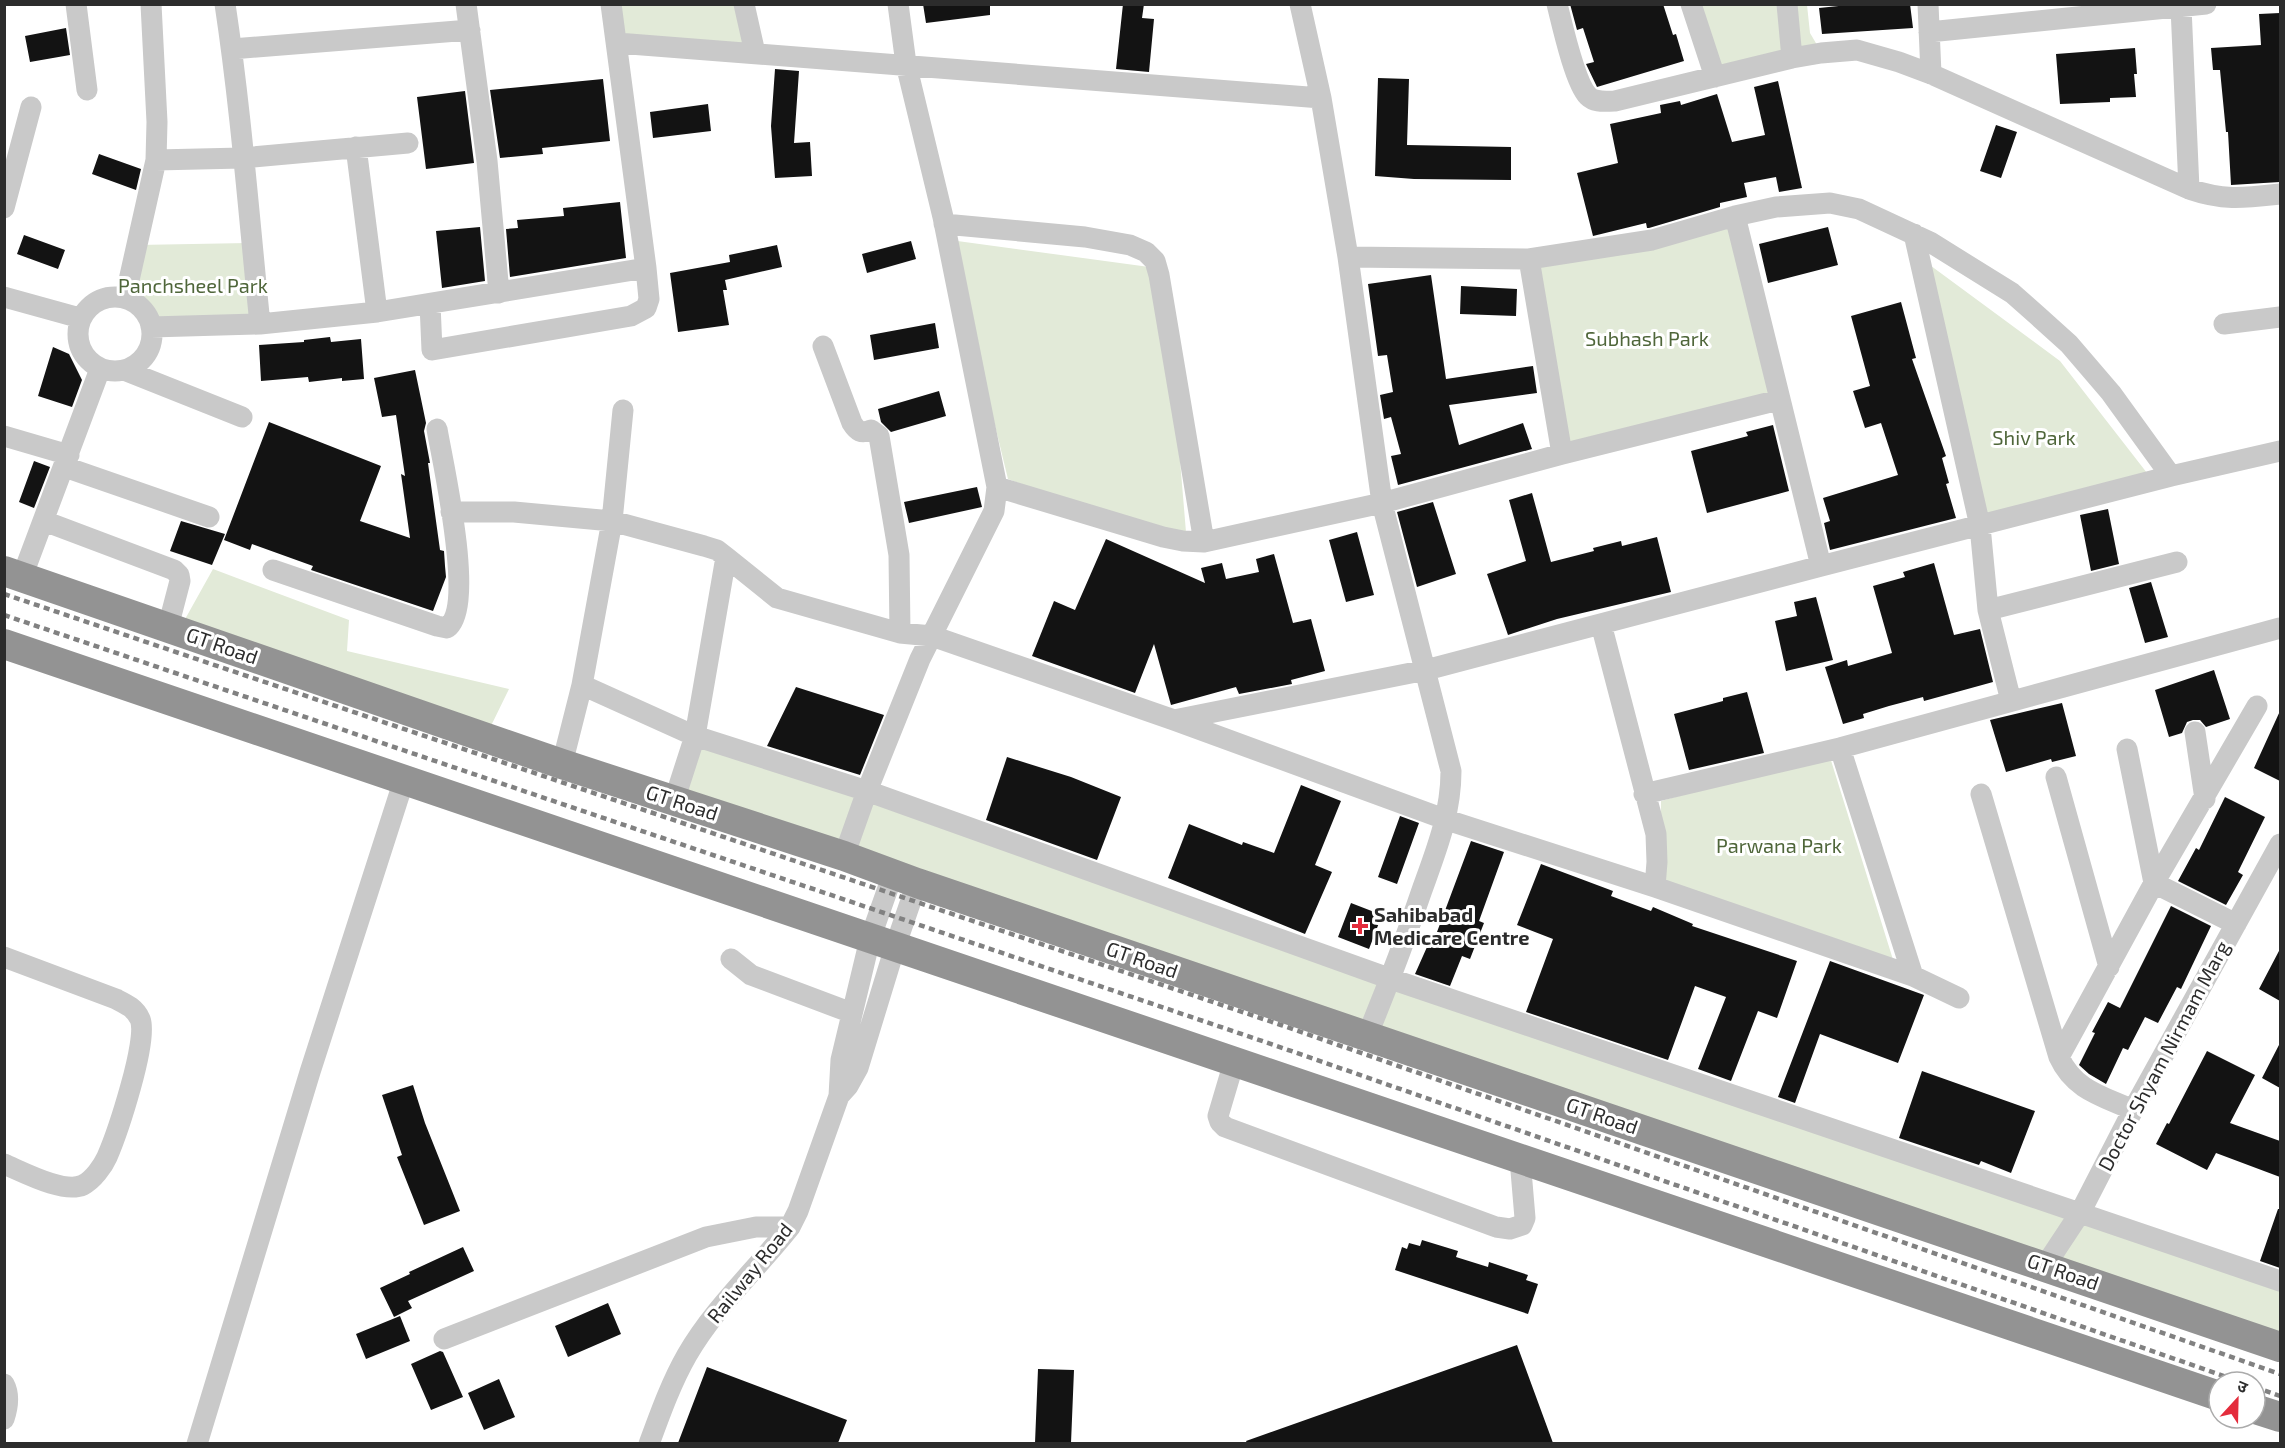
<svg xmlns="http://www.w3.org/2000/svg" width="2285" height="1448" viewBox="0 0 2285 1448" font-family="'Exo 2','Noto Sans Devanagari',sans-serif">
  <rect width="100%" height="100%" fill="#fff"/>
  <path fill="#e2ead8" d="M618,5H748L755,45L623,34Z
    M1698,5H1807L1810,33L1820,50L1721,75Z
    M1733,223L1772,407L1571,458L1533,262Z
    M950,240L1164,269L1187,544L1008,479Z
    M248,243L258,322L159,331L121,304L137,245Z
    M1923,260L2060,361L2154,482L1984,517Z
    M213,569L349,620L347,651L509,689L487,734L179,630Z
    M695,738L2280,1281V1346L679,803Z
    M1829,754L1895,966L1660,884L1661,801Z"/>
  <path fill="#131313" d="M923,4H990V15L926,23Z
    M1123,4H1144L1142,18L1154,19L1149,72L1116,69Z
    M1570,4H1663L1673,35L1676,34L1684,61L1597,87L1586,64L1594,62L1583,28L1577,30Z
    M1858,4H1910L1913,28L1822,34L1819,8Z
    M2280,13V182L2231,185L2228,132H2226L2220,70H2213L2211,48L2261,45L2259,14Z
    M66,28L70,55L30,62L25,36Z
    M2135,48L2137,74H2134L2136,97L2110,98V102L2060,104L2056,54Z
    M775,69L799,71L794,143L810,142L812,176L775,178L771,126Z
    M1378,78L1409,79L1407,145L1511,147V180L1414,179L1375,176Z
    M603,79L610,141L542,148L543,154L500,158L490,90Z
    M1778,81L1802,188L1779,192L1776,177L1744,183L1747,197L1720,203V207L1649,228H1647L1646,223L1593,236L1577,173L1618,163L1610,124L1661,113L1660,105L1680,101L1681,105L1717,94L1732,142L1765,135L1754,87Z
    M465,91L474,163L426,169L417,97Z
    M708,104L711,131L653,138L650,112Z
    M1996,125L2017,132L2001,178L1980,171Z
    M99,154L141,169L136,190L92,174Z
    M620,202L626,258L510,277L506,229L518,228L517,220L564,216L563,208Z
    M480,227L485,281L442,288L436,231Z
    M1828,227L1838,265L1768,283L1759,244Z
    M24,235L65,250L58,269L17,254Z
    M911,241L916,259L867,273L862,254Z
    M777,245L782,267L725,280L727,290H723L729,325L678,332L670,273L730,262L729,255Z
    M1431,275L1446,379L1533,366L1537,393L1449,405L1459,445L1523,423L1532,449L1398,485L1391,456L1401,454L1391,417L1384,419L1380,395L1393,392L1387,355L1378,356L1368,284Z
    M1461,286L1517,289L1516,316L1460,314Z
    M1901,302L1916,358L1912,359L1946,456L1942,458L1949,483L1946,484L1956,518L1830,550L1824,523L1830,521L1823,498L1898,475L1881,423L1865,428L1853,391L1870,386L1851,316Z
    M935,323L939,348L874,360L870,335Z
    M330,337L331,342L361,339L364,379L342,381V378L309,382L308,377L261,381L259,345L304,342V340Z
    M53,347L69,354L82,380L72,407L38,396Z
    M415,370L426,423L424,431L430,463H428L440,550L444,551L445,566L446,577L433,611L311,570L313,566L252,544L250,550L224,540L269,422L381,466L360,521L410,538L401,474L405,476L396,415L382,417L374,378Z
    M939,391L946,416L891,432L881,422L878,409Z
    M1773,425L1789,491L1707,513L1691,451L1748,436L1746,432Z
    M34,461L50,467L34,508L19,502Z
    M977,487L982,507L909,523L904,502Z
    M1532,493L1551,562L1594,551L1593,548L1621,541L1622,546L1657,537L1671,592L1557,619L1508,635L1487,574L1526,561L1509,500Z
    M1433,502L1456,574L1417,587L1397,512Z
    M2108,509L2119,564L2091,571L2080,515Z
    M181,521L225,534L212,565L170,551Z
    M1357,532L1374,595L1346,602L1329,540Z
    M1106,539L1205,583L1201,568L1222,563L1226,579L1259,572L1256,559L1274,554L1293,623L1311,619L1325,671L1291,680L1292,684L1239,694L1236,687L1171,705L1154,644L1135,693L1032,656L1054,601L1075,610Z
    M1934,563L1954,635L1980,629L1993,682L1924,701L1923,697L1889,706L1863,714L1864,718L1843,724L1825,667L1847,660L1848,666L1892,653L1873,586L1905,577L1903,572Z
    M2151,582L2168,637L2145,643L2129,588Z
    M1816,597L1833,660L1786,671L1775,621L1797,616L1794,602Z
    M2214,670L2230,719L2206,727L2200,720H2193L2187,722L2182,733L2169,737L2155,690Z
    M796,687L884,715L860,775L767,746Z
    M1747,692L1764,753L1689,770L1674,714L1723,701V698Z
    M2062,703L2076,756L2052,762L2051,759L2006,772L1990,720Z
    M2280,711V781L2254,768Z
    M1007,757L1071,777L1121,797L1097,860L986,820Z
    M1301,785L1341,801L1315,865L1332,872L1305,934L1168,878L1189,824L1242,845L1243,842L1274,853Z
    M2225,797L2265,817L2238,872L2243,875L2226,905L2178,881L2196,848L2199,850Z
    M1400,816L1419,823L1397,884L1378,877Z
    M1471,841L1504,852L1479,921L1484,923L1470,959L1462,956L1450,986L1415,974L1427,947L1431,948Z
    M1541,864L1613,891L1611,896L1651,911L1653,907L1693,924L1692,926L1797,961L1777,1018L1758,1011L1731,1081L1698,1069L1726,997L1695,986L1668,1060L1526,1012L1553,939L1517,925Z
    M1351,903L1382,915L1369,949L1338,937Z
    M2171,906L2211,926L2181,989L2177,987L2158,1023L2145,1017L2128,1050L2123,1048L2106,1084L2089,1074L2079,1065L2095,1033L2092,1032L2108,1002L2120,1008Z
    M2280,949V1001L2259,989Z
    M1830,961L1924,995L1898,1063L1820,1034L1795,1103L1778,1097Z
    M2280,1043V1088L2262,1078Z
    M2207,1051L2255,1075L2230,1123L2280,1141V1177L2216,1153L2207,1170L2156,1144L2167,1123L2169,1124Z
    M1922,1071L2035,1111L2011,1173L1981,1161L1979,1165L1899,1138Z
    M413,1085L425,1123L460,1211L424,1225L397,1157L402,1155L382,1095Z
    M2278,1209H2280V1268L2260,1261Z
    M1422,1240L1458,1251L1456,1257L1488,1267L1489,1262L1528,1275L1526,1280L1538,1284L1528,1314L1395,1270L1402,1247L1407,1249L1409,1243L1420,1246Z
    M463,1247L474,1271L408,1301L412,1308L394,1317L380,1288L410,1274L409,1272Z
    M608,1303L621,1334L568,1357L555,1326Z
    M400,1316L410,1341L366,1359L356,1334Z
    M1517,1345L1553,1443H1247L1246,1441Z
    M440,1351L443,1352L463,1397L431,1410L411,1364Z
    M707,1367L847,1420L838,1443H678Z
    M1038,1369L1074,1370L1071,1443H1035Z
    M499,1379L515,1417L484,1430L468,1393Z"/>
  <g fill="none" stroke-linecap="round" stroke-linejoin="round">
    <path stroke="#c9c9c9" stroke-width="21" d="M76,4L87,90
      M225,4C241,110 249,217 260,324
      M466,4L487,161L499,293
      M744,4L755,53
      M1300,4L1321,98L1348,257L1382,503L1451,771C1451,814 1436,851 1422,890C1405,940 1387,988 1367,1036
      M1557,4C1562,24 1575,83 1588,96C1595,103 1605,101 1615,101L1792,58L1821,53L1857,50L1899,62L1931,74L2189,189C2224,201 2244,198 2280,194
      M1691,4L1715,77
      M1787,4L1792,58
      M1928,4L1931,74
      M2181,7L2189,189
      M1929,32L2206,4
      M617,43L1321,98
      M232,49L470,30
      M356,147L377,312
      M156,160L242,158L408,143
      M4,208L31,107
      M1735,216L1821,566
      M944,224L1085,237L1130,245L1146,252L1155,261L1159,275L1204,542
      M1914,234L1980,526L1988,610L2011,701
      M1348,257L1529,259L1652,240L1735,216L1776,207L1830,203L1859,209L1930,242L2012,293L2038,316L2069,344L2111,393L2171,476
      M1529,259L1562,454
      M78 334a37 37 0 1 1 74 0a37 37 0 1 1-74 0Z
      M4,297L80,318
      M125,298L156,160L157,122L151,4
      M430,304L432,350L631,316L646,308L649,299L646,268L611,4
      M2224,324L2280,317
      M151,327L260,324L377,312L646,268
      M823,346L852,423C857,431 861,434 871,430L879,436L899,555L900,633
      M124,370L242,417
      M4,436L69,455
      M65,467L209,517
      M997,487L1163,537L1183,541L1204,542L1382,503L1562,454L1779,400
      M451,512H514L612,521L704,546L717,550L726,557L777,598L900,633L932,636L1174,720L1447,820L1655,887L1913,976L1959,998
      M44,521L174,570L179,575L180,581L168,627
      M273,570L437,626L447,628C476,606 443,465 437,429
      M22,577L100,369
      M1988,610L2177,562
      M1601,624L1656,834L1657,862L1655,887
      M582,685L695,736L867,791L1391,979L2280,1281
      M1174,720L1426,670L1821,566L2171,476L2280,451
      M2195,732L2205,799
      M1840,748L1913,976
      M2127,749L2154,883L2236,924
      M562,764L582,685L612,521L623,410
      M2056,777L2109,967
      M1644,794L1840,748L2280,628
      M1981,794L2059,1057C2074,1090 2102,1096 2133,1110
      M674,801L695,736L726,557
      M844,856L867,791L920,659L994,511L997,487L943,217L906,64L898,4
      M4,957L116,999C126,1004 135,1008 140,1019C149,1039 117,1134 107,1157C103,1166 93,1180 83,1185C64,1194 23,1172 4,1164
      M731,959L751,975L852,1013
      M2059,1057L2154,883L2257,706
      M1234,1062L1218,1116L1220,1122L1225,1127L1496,1227L1510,1229L1522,1225L1525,1218L1520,1159
      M839,1096L848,1086L858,1068L895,947L917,883
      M2045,1266L2080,1213L2133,1110L2280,844
      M444,1339L706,1237L756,1227H790
      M4,1384C10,1395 8,1407 4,1419
      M197,1444L310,1072L404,780
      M649,1444C660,1414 671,1383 687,1355C714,1308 756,1270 790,1227L798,1211L839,1096L841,1060L870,939L893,874"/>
    <path stroke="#939393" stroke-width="30" d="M4,571L562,764L844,856L917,883L2280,1347
      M4,644L2219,1396
      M2255,1409L2280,1417"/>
    <path stroke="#818181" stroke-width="4.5" stroke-dasharray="6 4.5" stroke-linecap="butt" d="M4,594L1281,1025L2280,1374
      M4,615L1274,1045L2241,1382
      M2255,1387L2280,1396"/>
  </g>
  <path fill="#e42c3c" stroke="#fff" stroke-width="2" d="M1357 917h6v6h6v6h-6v6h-6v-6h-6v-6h6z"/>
  <g text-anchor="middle" stroke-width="6" stroke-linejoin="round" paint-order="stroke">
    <g font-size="20" fill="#4f663a" stroke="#fff">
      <text x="193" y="293">Panchsheel Park</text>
      <text x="1647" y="346">Subhash Park</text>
      <text x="2034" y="445">Shiv Park</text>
      <text x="1779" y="853">Parwana Park</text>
    </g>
    <g font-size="20" fill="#2c2c2c" stroke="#fff">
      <text transform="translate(222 646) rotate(19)" y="7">GT Road</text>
      <text transform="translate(682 803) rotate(18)" y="7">GT Road</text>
      <text transform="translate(1142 960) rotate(19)" y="7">GT Road</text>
      <text transform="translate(2164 1056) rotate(-62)" y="7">Doctor Shyam Nirmam Marg</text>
      <text transform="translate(1602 1116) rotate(19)" y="7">GT Road</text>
      <text transform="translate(2063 1272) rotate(19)" y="7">GT Road</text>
      <text transform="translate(750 1273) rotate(-51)" y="7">Railway Road</text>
    </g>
    <g font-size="20" font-weight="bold" fill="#2c2c2c" stroke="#fff" text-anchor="start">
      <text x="1374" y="922">Sahibabad<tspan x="1374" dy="23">Medicare Centre</tspan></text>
    </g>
  </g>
  <rect width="2285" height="1448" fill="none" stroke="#2c2c2c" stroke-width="12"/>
  <g transform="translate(2237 1400) rotate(22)"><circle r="28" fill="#ffffff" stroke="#ababab" stroke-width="1.5"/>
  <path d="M0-4.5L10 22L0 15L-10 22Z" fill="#e42c3c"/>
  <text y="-9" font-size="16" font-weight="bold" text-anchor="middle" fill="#2c2c2c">उ</text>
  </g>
</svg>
